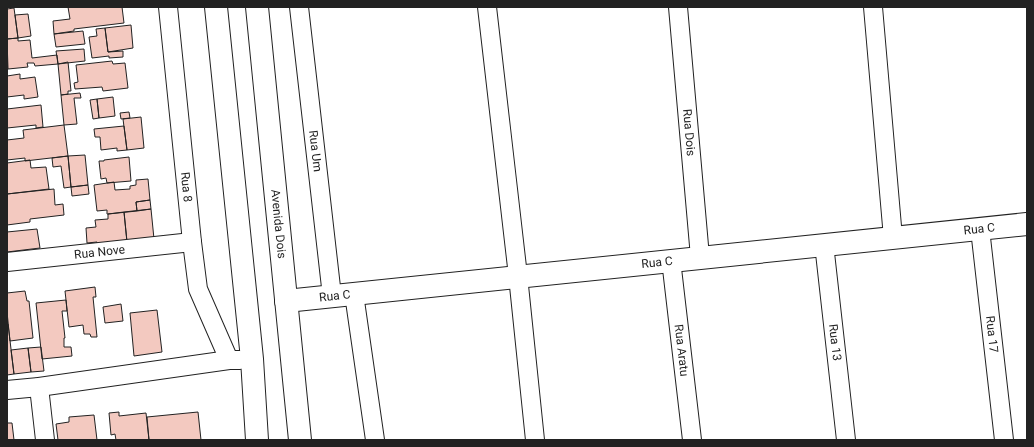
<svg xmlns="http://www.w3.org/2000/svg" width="1034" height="447" viewBox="0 0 1034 447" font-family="Roboto,sans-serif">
  <rect width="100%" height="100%" fill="#fff"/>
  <path fill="#f3c9c0" stroke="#222" d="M68,7H122L124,23L74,29V31L54,34L53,21L70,19Z
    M14,8L18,38L7,39V9Z
    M28,14L31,36L18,38L15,15Z
    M131,25L133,48L108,52L105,28Z
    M105,28L108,52L123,51V57L109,58V56L92,58L89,37L97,36L96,29Z
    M83,31L85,44L56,47L54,34Z
    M18,38V41L30,40L32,58L57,55L58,64L35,66L34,63H27L28,67L8,69L7,39Z
    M84,49L85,61L58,64L56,51Z
    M112,61L113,64L125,63L128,88L103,91L102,87L75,89L74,83L78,82L76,65Z
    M68,62L71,91H68V94L61,95L58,64Z
    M20,74V79L35,77L38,97L24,99V95L7,97V76Z
    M80,93L81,98H74L77,124L64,125L61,95Z
    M113,97L115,116L99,118L97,99Z
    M97,99L99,118L93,119L90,100Z
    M41,105L43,127L36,128V125L7,128V109Z
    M129,112L130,118L121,119L120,113Z
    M141,117L144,148L127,150L123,119Z
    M64,125L68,156L25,161V158L7,160V140L24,138L23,130Z
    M124,126L127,150L117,151V148L101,150L100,137H95L94,129Z
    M85,155L88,185L71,187L68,156Z
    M68,156L71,187L64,188L61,166L53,167L52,158Z
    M129,157L131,181L107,183L106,178L101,179L99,161H104V160Z
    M30,160L31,168L46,167L49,189L7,194V163Z
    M148,179L150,200L136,202L137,211L108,214H107V210L97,211L94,185L114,182L115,190L130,189V186L136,185V180Z
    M88,185L89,194L72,196L71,187Z
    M54,189L55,205L63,204L64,215L30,219V222L7,225V194Z
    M150,200L151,209L137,211L136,202Z
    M151,209L154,239L127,242L124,212Z
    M124,212L127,242L97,246V242L87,243L86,228L96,227L95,220L108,219V214Z
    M37,229L40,248L7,252V232Z
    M95,287L96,297H93L97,337H91L90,334H84L83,325L69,327L65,291Z
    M25,291L27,301H29L33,338L10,341L7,312V293Z
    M66,300L67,311H62L65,338H64V347H71L72,356L42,359L36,303Z
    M121,304L123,321L105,323L103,307Z
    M157,310L162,352L134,356L130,313Z
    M7,324H8L14,374L7,375Z
    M41,347L44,371L31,372L28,348Z
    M28,348L31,372L14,374L11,350Z
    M119,412V416L146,413L149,440H116L115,434L111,435L109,413Z
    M198,412L201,440H149L147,417Z
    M94,415L97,440H58L56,424L69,422V417Z
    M7,423H12L14,440H7Z"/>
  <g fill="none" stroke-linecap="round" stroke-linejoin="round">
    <g stroke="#222" stroke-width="20">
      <g id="minor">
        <path id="s1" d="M168,7L192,242L198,289L229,360"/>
        <path id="s2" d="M299,7L332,296"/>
        <path d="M487,7L518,276L535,440"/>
        <path id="s3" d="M678,7L700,257"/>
        <path d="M873,7L893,238"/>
        <path id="s4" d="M980,229L1004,440"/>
        <path id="s5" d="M824,244L846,440"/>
        <path id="s6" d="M671,260L692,440"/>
        <path id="s7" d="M7,262L192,242"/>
        <path d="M354,294L375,440"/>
        <path d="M39,387L45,440"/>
        <path d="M7,390L39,387L229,360H240"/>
      </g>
    </g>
    <g stroke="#222" stroke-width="24">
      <g id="tertiary">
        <path id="s8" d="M286,301L1027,224"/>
      </g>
    </g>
    <g stroke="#222" stroke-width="24">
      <g id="secondary">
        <path d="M216,7L252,359L257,440"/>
        <path id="s9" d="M257,7L300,440"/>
      </g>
    </g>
    <use href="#minor" stroke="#fff" stroke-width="18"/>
    <use href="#tertiary" stroke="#fff" stroke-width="22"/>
    <use href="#secondary" stroke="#fff" stroke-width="22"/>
  </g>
  <g text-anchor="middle" stroke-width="3" stroke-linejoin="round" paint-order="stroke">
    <g font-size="12" fill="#222" stroke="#fff">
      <text dy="4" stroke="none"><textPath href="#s3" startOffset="126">Rua Dois</textPath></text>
      <text dy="4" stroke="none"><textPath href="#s2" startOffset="145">Rua Um</textPath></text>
      <text dy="4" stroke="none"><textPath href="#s1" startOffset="181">Rua 8</textPath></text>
      <text dy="4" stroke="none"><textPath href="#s9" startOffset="218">Avenida Dois</textPath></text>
      <text dy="4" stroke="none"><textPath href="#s8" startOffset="697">Rua C</textPath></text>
      <text dy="4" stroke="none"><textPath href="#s7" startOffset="93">Rua Nove</textPath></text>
      <text dy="4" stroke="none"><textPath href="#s8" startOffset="373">Rua C</textPath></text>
      <text dy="4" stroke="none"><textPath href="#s8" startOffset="49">Rua C</textPath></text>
      <text dy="4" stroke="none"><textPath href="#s4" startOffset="106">Rua 17</textPath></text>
      <text dy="4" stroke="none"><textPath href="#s5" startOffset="99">Rua 13</textPath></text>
      <text dy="4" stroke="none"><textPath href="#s6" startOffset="91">Rua Aratu</textPath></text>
    </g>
  </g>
  <rect width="1034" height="447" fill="none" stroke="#222222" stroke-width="16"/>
</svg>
